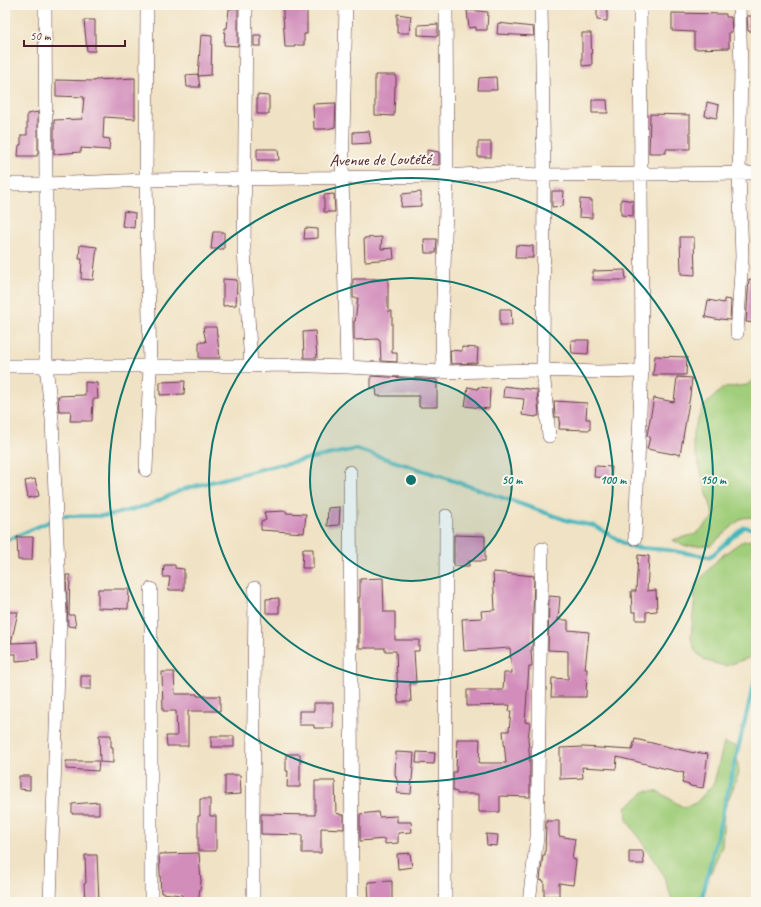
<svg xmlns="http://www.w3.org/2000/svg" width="761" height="907" viewBox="0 0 761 907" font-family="Caveat,sans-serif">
  <rect width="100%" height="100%" fill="#fbf7ec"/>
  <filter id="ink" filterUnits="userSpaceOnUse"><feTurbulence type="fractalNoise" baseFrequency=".025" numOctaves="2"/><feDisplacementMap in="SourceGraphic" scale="8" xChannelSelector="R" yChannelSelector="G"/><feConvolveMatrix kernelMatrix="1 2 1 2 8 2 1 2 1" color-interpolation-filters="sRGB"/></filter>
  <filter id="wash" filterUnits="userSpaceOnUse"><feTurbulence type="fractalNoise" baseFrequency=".012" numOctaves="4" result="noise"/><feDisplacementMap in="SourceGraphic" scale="16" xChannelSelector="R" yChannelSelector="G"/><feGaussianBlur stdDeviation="0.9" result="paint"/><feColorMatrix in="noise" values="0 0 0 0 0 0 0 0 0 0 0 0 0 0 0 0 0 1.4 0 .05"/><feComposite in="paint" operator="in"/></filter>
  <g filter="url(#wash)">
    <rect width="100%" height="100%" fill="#f0e2c4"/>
    <path fill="#a1ce7b" stroke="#767653" d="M756,378V514L754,517L742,518L711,545L686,546L672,540L696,534L714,517L693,445V431L703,407L723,388L747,385Z
      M756,539V651L749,658L725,666L706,661L695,651L691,638L696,584L720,557L741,542Z
      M724,743L736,746L739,773L724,810L722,846L700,898L699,902H673L663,874L627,820L626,807L646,791L659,792L683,807L696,803L714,783Z"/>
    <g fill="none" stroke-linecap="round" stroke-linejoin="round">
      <path stroke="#45b5bc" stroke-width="4" d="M5,541L62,516H107L149,505L184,489L269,467L356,449L440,476L569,521L595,526L630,547L667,550L710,557L744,527L756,529
        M701,902L756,675"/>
    </g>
    <g id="blocks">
      <path fill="#d28dbb" d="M283,5H296V9H307V34H304V45H295V47H285L283,15Z
        M597,5H607V21L597,20Z
        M238,8V46L224,45L225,28H227L229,9Z
        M467,10L488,12L487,30H476V27L469,28Z
        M672,13L726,14V17H731L732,32H729V48L694,49V32L672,31Z
        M397,14L411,16L409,33H397Z
        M747,16H756V31H748Z
        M84,20H95V51H87Z
        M498,23L533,27L534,36L497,34Z
        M438,24V36L418,35V25Z
        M582,33H591L592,65L582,66Z
        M201,35L212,36L211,75L198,76Z
        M254,35H261V46H254Z
        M198,74L200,87H187L186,75Z
        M375,75H396V86H395L394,116L375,115Z
        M496,77L497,90H478L479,78Z
        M135,78V119L104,117L103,138L110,139L109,150L81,148V152L54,154V120L82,119L84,97L56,96V80L95,81V80Z
        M257,95L269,96V114H257Z
        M592,100H607L608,113H592Z
        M707,102L719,105L717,118L705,116Z
        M336,103L335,127L327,129H314L313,104Z
        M38,112V153L37,156H18L19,145H21V135H27V114Z
        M650,114L690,115V149H666V153H649Z
        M369,131L371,143L353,144V132Z
        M478,142H491V157H478Z
        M257,149H278L279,160H257Z
        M427,150L439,152V165L427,164Z
        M552,191H564L563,206L552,207Z
        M421,192V206L401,207L402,194Z
        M334,194L335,212H324V195Z
        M580,199L592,200V218L579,217Z
        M621,199L633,201V216L621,215Z
        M124,211L135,213L134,228L122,226Z
        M305,228L318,229V238L304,239Z
        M213,232H224V249H211Z
        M382,237L381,249L393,248L394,259L365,261L364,238Z
        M680,237H694L695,275L681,274Z
        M424,239H437L436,253H425Z
        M80,245L97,247L93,280L81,279L82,259H79Z
        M516,245L533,246V258H515Z
        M625,270L626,280H593V271Z
        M223,279L237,280L236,305L223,306Z
        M353,279H388V311H392V353H397V362L381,361L380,341H379V339L354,340V321H355L358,298H353Z
        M749,279L756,280V323L746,322Z
        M724,299L731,300L730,320L720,319V320L705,317L708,300L724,303Z
        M500,309H511L512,325H500Z
        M203,327H216L220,358H199V342H206Z
        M315,331L317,358H304L303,332Z
        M571,340H589L588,354L572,353Z
        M462,347L478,348L477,363L451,364L450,350L462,351Z
        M655,356L687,357L686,375H653Z
        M371,376L437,380V407H419V396H377L376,388H371Z
        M677,377L692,378L690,396L680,455L673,453V454L647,449L650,437L647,436V435L654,398L674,402Z
        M185,381L184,394L160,395V382Z
        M85,382L97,383L98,399H93L92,421H70L71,411H59L58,396L85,395Z
        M504,386L537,390L539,416H536V417L522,415L524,399L503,397Z
        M468,387L478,389V387L490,388L489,409L465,406Z
        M554,401L587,403L586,419H590V430L559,429L560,417H555Z
        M595,466L612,467L611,478L594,477Z
        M35,479L39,496L28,498L25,481Z
        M340,507L339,525L327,526L328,508Z
        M286,511V513L306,514L304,533L261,530V522L266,520L264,512Z
        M454,535L485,536V561H469V566H454Z
        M17,537H33L32,560H18Z
        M303,549H313V568H302Z
        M638,555L649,556L647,591L656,590L657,611L646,612V620H636V612H632L631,591H636Z
        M164,565H175V568L184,569V590H168L170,577H163Z
        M493,572L534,576L532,650H531L532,667H529L525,722L530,723L528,739L530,762V797L500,796V812H479V794H457V792L453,791V772H456L457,739H480L479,763H506L503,731H509L511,711H509L510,705L467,706V690H503L504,673H512L510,648L464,651L462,619L482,618L481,611L495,610Z
        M66,575H70L69,615H74L76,627L68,626Z
        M383,578L384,612H395V640H419V651H414L416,683H410L411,702H398L396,651H385V648H359V597H360V579Z
        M98,589H129L128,609L98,608Z
        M549,596L560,597L558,620H568V630L589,632L585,669H587L586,697H551L552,678L568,679V651L548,650Z
        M279,598V613H266V599Z
        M5,612H18L11,643L37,642L38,659L16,661V654H5Z
        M162,672H174L175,694H197V696H220V711H188V746H167L166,736H177L176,711H163Z
        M81,676H91V689H81Z
        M314,703H333V728H314V725H299V711H314Z
        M99,735H111V747H113V763L100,762Z
        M211,736H234V747H211Z
        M635,739L694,753V752L708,754L703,788L690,786V785L682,783L684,773L617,757L616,769L582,767L583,778L560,779V748L583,747L632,750Z
        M396,752L414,753L411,794L397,793L398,783L395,774Z
        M417,752L435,753L434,764L416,763Z
        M286,754H300V787H287L288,771H286Z
        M66,761H99L98,771L66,769Z
        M225,775H240L241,794L225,795Z
        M19,776H30V790L19,789Z
        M315,781H335L336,813L340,814V815H344V829L321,828V853H302V835L261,834V814L315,815Z
        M200,799H210V816H216V851H198V816H200Z
        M99,802V814H72V804Z
        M378,812L379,817L397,816V822H411L412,832L398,833V843L385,844V839L360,841V814Z
        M546,821H559V836L575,839L572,859L576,860L573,885L559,883V896H544V881L540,880L543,855H545Z
        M486,834L498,835L497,846L487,845Z
        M629,851H643L644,864H629Z
        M199,853L201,882L198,902H182V895L161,893L159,854Z
        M410,853L412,867L398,869L397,854Z
        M85,855H97L99,902H85L84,884L86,883Z
        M392,881V902H369L368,882Z"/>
    </g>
  </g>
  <g filter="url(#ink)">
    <use href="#blocks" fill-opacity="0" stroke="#633c42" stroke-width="1"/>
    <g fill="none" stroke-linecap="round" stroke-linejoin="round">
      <g stroke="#633c42" stroke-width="14">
        <path id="minor" d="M45,5L46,184V366L52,419L60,614L50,902
          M246,5L244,249L251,366
          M346,5L342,178L347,367
          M541,5L544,175L543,370L549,436
          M5,184H46L146,180L447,176L492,173L544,175L756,173
          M737,333L742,257L739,173L741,67L739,5
          M5,366H251L278,365L347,367L443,372L543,370L598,372L642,371
          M443,372L442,329L447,176L446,5
          M146,470L150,366L146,180L147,5
          M350,472L352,902
          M635,538L642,363L640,5
          M151,589V902
          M253,902V819L255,588
          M445,902L446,516
          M529,902L537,837L542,549"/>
      </g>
      <use href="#minor" stroke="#fff" stroke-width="13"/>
    </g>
  </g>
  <circle cx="411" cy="480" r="101" fill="#0f766e" fill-opacity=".12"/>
  <g fill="none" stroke="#0f766e" stroke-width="2">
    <circle cx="411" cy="480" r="101"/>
    <circle cx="411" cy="480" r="202"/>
    <circle cx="411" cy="480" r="302"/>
  </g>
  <g text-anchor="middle" stroke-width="4" stroke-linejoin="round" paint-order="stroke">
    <g font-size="17" fill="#4a1f2b" stroke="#fbf7ec">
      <text transform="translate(380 159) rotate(-1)" y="6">Avenue de Loutété</text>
    </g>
  </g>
  <circle cx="411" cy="480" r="6" fill="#0f766e" stroke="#fbf7ec" stroke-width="2"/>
  <g font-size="12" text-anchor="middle" font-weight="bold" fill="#0f766e" stroke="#fbf7ec" stroke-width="4" stroke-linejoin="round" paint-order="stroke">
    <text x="512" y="484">50 m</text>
    <text x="613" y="484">100 m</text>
    <text x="713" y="484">150 m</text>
  </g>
  <rect width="761" height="907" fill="none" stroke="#fbf7ec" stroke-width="20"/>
  <path d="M24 40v6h101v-6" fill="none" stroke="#4a1f2b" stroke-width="2"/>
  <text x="30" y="40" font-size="12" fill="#4a1f2b" stroke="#fbf7ec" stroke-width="3" paint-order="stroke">50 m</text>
</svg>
